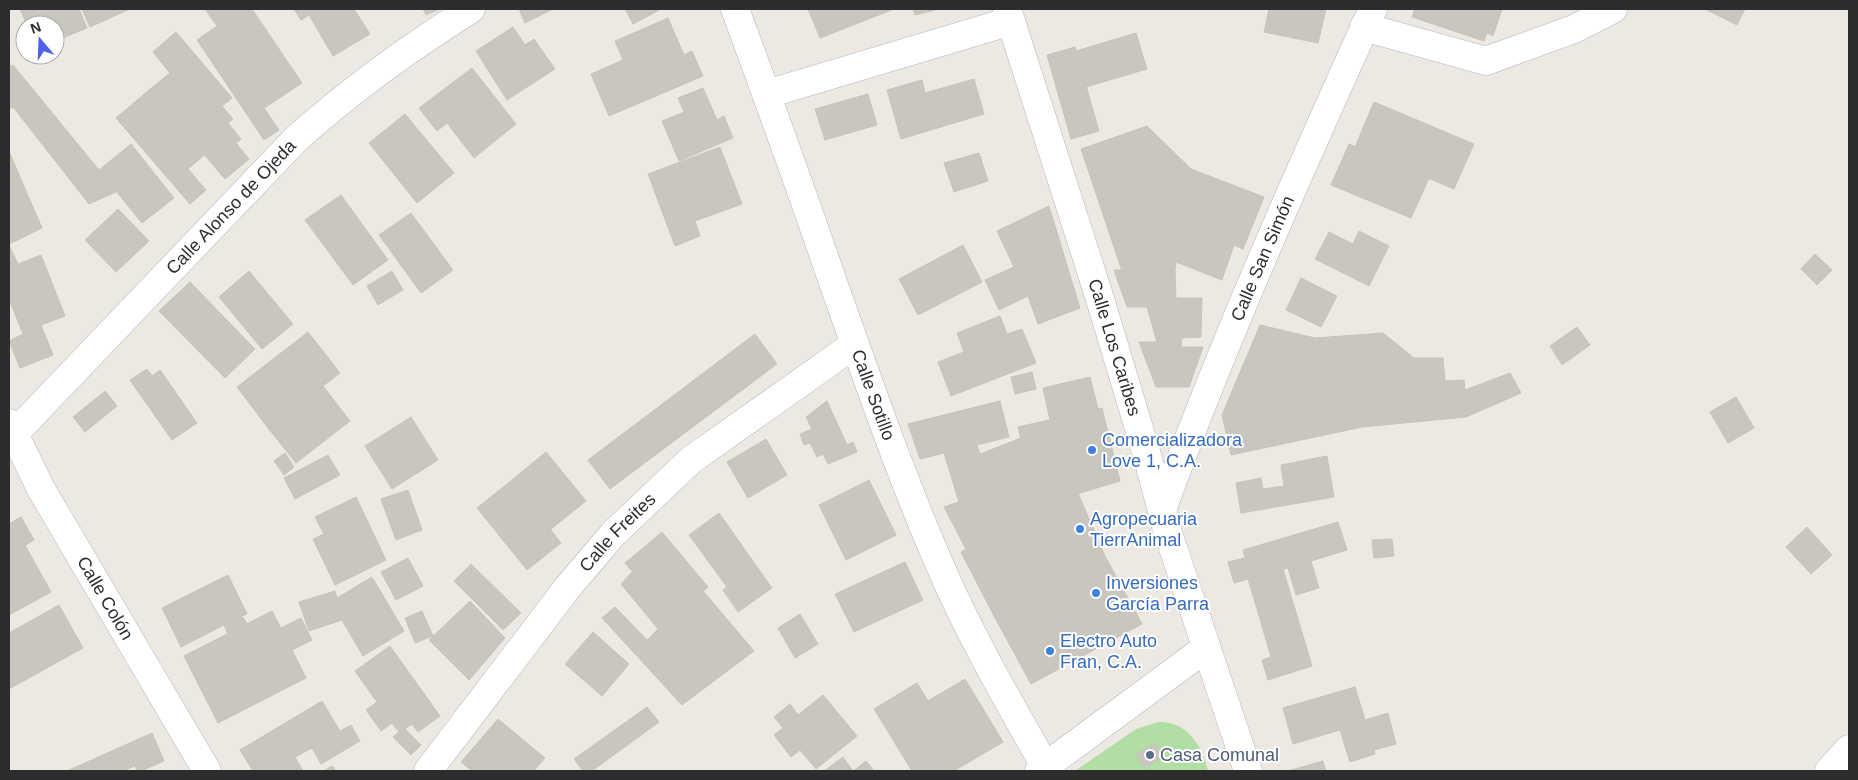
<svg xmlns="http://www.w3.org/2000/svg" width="1858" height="780" viewBox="0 0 1858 780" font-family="Arial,sans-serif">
  <rect width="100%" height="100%" fill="#ede8e1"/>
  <path fill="#b1dea3" d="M1159,722C1187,721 1202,746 1208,771H1075L1136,729Z"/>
  <path fill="#c9c6bf" stroke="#c8c4ba" d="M20,9H79L87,28L55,41V25H27Z
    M82,9H130L90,27Z
    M205,9H252L302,83L264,108L279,130L264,140L197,40L217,26Z
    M294,9H354L370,34L333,56L309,15L301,20Z
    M423,9H440L426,15Z
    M519,9H553L525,23Z
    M625,9H661L633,24Z
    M808,9H894L820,38Z
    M913,9H939L915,15Z
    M1269,9H1326L1318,43L1264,32Z
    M1415,9H1502L1493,36L1487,33L1484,41L1412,17Z
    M1705,9H1745L1737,25Z
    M668,18L684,55L692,51L703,76L609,116L591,74L623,60L615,41Z
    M513,27L525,45L534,39L555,69L507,100L476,51Z
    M176,32L232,98L222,106L233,119L228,123L241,139L236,143L249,159L225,179L149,90L170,73L153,52Z
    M1136,33L1147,69L1086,87L1076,51Z
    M1075,47L1099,131L1071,139L1047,55Z
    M13,65L99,170L116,192L89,204L13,107L9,109V67Z
    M472,68L516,124L474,158L447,123L437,131L419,108Z
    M974,79L984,114L901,139L887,90L922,80L925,93Z
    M703,88L717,120L724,116L733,138L679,161L662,121L684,112L678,98Z
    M149,90L204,155L188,169L206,190L190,204L116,118Z
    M868,94L877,125L825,140L815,109Z
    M1374,102L1474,144L1454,189L1355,147Z
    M405,114L454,173L417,203L369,143Z
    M1147,126L1191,169L1264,197L1243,249L1234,245L1222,280L1176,262L1175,270L1122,271L1081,149Z
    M131,144L174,198L142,223L99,170Z
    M1349,144L1429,178L1411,218L1331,185Z
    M720,147L742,204L695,221L700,236L675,246L648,174Z
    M9,151L19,175L9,179Z
    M979,153L988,181L954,192L944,163Z
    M19,175L42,228L9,244V179Z
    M341,195L388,260L353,285L305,220Z
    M1049,206L1080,308L1038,324L1028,296L999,310L985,280L1014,267L997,231Z
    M118,209L149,241L116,272L85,240Z
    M411,213L453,270L421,293L379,235Z
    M1359,231L1389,246L1369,286L1315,259L1329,232L1353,244Z
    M9,245L18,264L41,255L65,316L41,325L53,355L20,368L9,341L23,334L9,299Z
    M963,245L982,282L918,315L899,279Z
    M1815,254L1832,270L1817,285L1801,269Z
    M1114,270H1175L1176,298H1202L1201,337L1182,338L1181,347H1203L1189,387H1156L1139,342H1157L1147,307H1127Z
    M249,271L293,324L262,349L219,297Z
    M392,271L403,290L378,305L367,286Z
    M1301,278L1337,296L1321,327L1286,310Z
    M190,282L255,349L225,378L159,311Z
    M1000,316L1007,334L1022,329L1036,363L951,396L938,362L964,352L957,333Z
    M1260,325L1315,338L1383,333L1414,358H1443L1445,381L1464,380L1465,390L1510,373L1521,393L1466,417L1362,427L1231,455L1222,415Z
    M1577,327L1590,345L1562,365L1550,346Z
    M308,332L340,373L268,428L237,387Z
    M755,334L777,364L610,489L588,460Z
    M147,369L152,376L160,370L197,423L172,440L130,380Z
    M1032,372L1036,389L1015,394L1011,377Z
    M1090,377L1098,409L1050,420L1043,388Z
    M323,386L350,421L296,463L268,428Z
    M105,391L117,406L85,432L73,417Z
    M1736,397L1754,428L1728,443L1710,412Z
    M827,401L847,445L853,442L857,452L828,464L823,454L817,457L810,443L804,445L800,434L812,429L806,417Z
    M1000,401L1009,437L920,459L908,424Z
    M1102,408L1120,481L1044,504L966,549L944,507L1031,477L1018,427Z
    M411,417L438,460L392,489L365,446Z
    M1021,438L1031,477L959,502L944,453L977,445L980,454Z
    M766,439L787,475L748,498L727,462Z
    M546,452L586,501L551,529L512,480Z
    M285,453L294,467L284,475L274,461Z
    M328,455L340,475L295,499L284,478Z
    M1327,456L1334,497L1241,513L1236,483L1261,478L1263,489L1284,486L1281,465Z
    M512,480L561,543L527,570L477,508Z
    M869,480L896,535L846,560L819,505Z
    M408,490L422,530L396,540L381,499Z
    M1078,493L1105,556L994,616L961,552L1044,504Z
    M356,497L386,560L335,585L313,539L324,534L315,517Z
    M719,513L772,588L738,612L723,590L727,587L689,535Z
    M21,517L34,540L9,555V524Z
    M1338,522L1347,550L1311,561L1319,588L1296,595L1288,568L1283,569L1295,609L1260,619L1248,579L1234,583L1228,562L1245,558L1243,550Z
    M1807,527L1832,555L1811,574L1786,547Z
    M662,532L708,587L672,617L625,563Z
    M1392,539L1394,556L1374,558L1372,540Z
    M25,545L51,592L9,615V555Z
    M1105,556L1142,624L1031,684L994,616Z
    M408,558L423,586L396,600L381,572Z
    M905,562L923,600L854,632L835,594Z
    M471,564L521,613L503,630L454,581Z
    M633,571L672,617L703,591L754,651L682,705L602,618L615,607L647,640L658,629L621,584Z
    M228,575L247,614L242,616L247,624L228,634L224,625L181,647L162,608Z
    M372,577L404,631L363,656L342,620L309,631L299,602L335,591L337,598Z
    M470,601L505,638L469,680L429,640Z
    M59,605L83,648L9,689V633Z
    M1295,609L1312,666L1268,680L1262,660L1271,657L1260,619Z
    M272,611L281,628L301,618L312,640L292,650L306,678L218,723L184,656Z
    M422,611L433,636L415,643L405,618Z
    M800,614L818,644L795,658L778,628Z
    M593,632L629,664L602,696L565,664Z
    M390,646L440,716L418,732L412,724L405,729L421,745L411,755L393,737L399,732L392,723L381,731L366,710L377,702L355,671Z
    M965,679L1003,742L954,771H912L874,709L917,683L928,701Z
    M1355,687L1365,720L1388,713L1396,744L1374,750L1375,754L1350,762L1340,730L1293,744L1283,708Z
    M823,695L857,736L816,769L800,750L791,757L774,735L783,728L774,717L790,704L798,715Z
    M322,701L340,731L351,725L360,741L321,764L312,748L295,757L303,771H253L240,750Z
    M647,707L659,722L592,771H583L574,759Z
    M498,719L545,758L534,771H472L461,762Z
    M152,733L164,761L141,771H137L135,766L123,771H67Z
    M1155,743L1163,757L1145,768L1136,754Z
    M843,757L853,771L866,761L874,771H824Z
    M1323,761L1326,771H1288Z
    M332,766L336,771H324Z"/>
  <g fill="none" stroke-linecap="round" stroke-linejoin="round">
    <g stroke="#b4b5bf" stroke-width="29">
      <g id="street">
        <path id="s1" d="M735,9C769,101 803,195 835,288C871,389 906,491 950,588C978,649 1012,708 1045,766"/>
        <path d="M1364,27L1486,61L1574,29L1613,9"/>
        <path d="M767,94L1011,21"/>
        <path id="s2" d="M9,423L41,489L207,771"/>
        <path id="s3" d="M14,434L296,139C351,90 409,48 471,9"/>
        <path id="s4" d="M1162,510C1224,340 1298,174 1373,9"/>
        <path id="s5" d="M428,771L568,587L613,534L691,460L855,344"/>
        <path d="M1039,771L1206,648"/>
      </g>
    </g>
    <g stroke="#b4b5bf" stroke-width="29">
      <g id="secondary">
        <path id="s6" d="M1007,9L1100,299L1147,455L1167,530L1248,771"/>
        <path d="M1829,771L1849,749"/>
      </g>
    </g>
    <use href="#street" stroke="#fff" stroke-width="28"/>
    <use href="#secondary" stroke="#fff" stroke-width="28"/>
  </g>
  <g fill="#3f7fe0" stroke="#fff" stroke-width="2">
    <circle cx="1092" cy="450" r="5"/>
    <circle cx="1080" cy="529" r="5"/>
    <circle cx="1096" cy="593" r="5"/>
    <circle cx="1050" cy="651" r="5"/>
  </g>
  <circle fill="#5c6f8a" stroke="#fff" stroke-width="2" cx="1150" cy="755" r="5"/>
  <g text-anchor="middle" stroke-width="4" stroke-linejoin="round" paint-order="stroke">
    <g font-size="18" fill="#2d2d2d" stroke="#fff">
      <text dy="6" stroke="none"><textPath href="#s3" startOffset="314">Calle Alonso de Ojeda</textPath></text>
      <text dy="6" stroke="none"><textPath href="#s4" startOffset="271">Calle San Simón</textPath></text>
      <text dy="6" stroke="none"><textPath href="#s6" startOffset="355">Calle Los Caribes</textPath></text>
      <text dy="6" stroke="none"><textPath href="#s1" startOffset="410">Calle Sotillo</textPath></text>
      <text dy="6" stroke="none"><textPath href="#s5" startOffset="305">Calle Freites</textPath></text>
      <text dy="6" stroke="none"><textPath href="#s2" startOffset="200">Calle Colón</textPath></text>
    </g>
    <g font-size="18" fill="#366cbe" stroke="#fff" text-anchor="start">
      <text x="1102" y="446">Comercializadora<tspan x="1102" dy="21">Love 1, C.A.</tspan></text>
      <text x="1090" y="525">Agropecuaria<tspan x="1090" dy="21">TierrAnimal</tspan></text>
      <text x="1106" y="589">Inversiones<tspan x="1106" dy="21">García Parra</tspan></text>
      <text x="1060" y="647">Electro Auto<tspan x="1060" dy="21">Fran, C.A.</tspan></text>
    </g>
    <g font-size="18" fill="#4e5e75" stroke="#fff" text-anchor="start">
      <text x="1160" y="761">Casa Comunal</text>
    </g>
  </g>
  <rect width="1858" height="780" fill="none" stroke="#2d2d2d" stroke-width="20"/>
  <g transform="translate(40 40) rotate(341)"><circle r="24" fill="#ffffff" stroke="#ababab"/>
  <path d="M0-4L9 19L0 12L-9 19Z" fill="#5160e9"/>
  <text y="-8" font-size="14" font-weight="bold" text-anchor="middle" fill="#2d2d2d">N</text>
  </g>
</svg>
